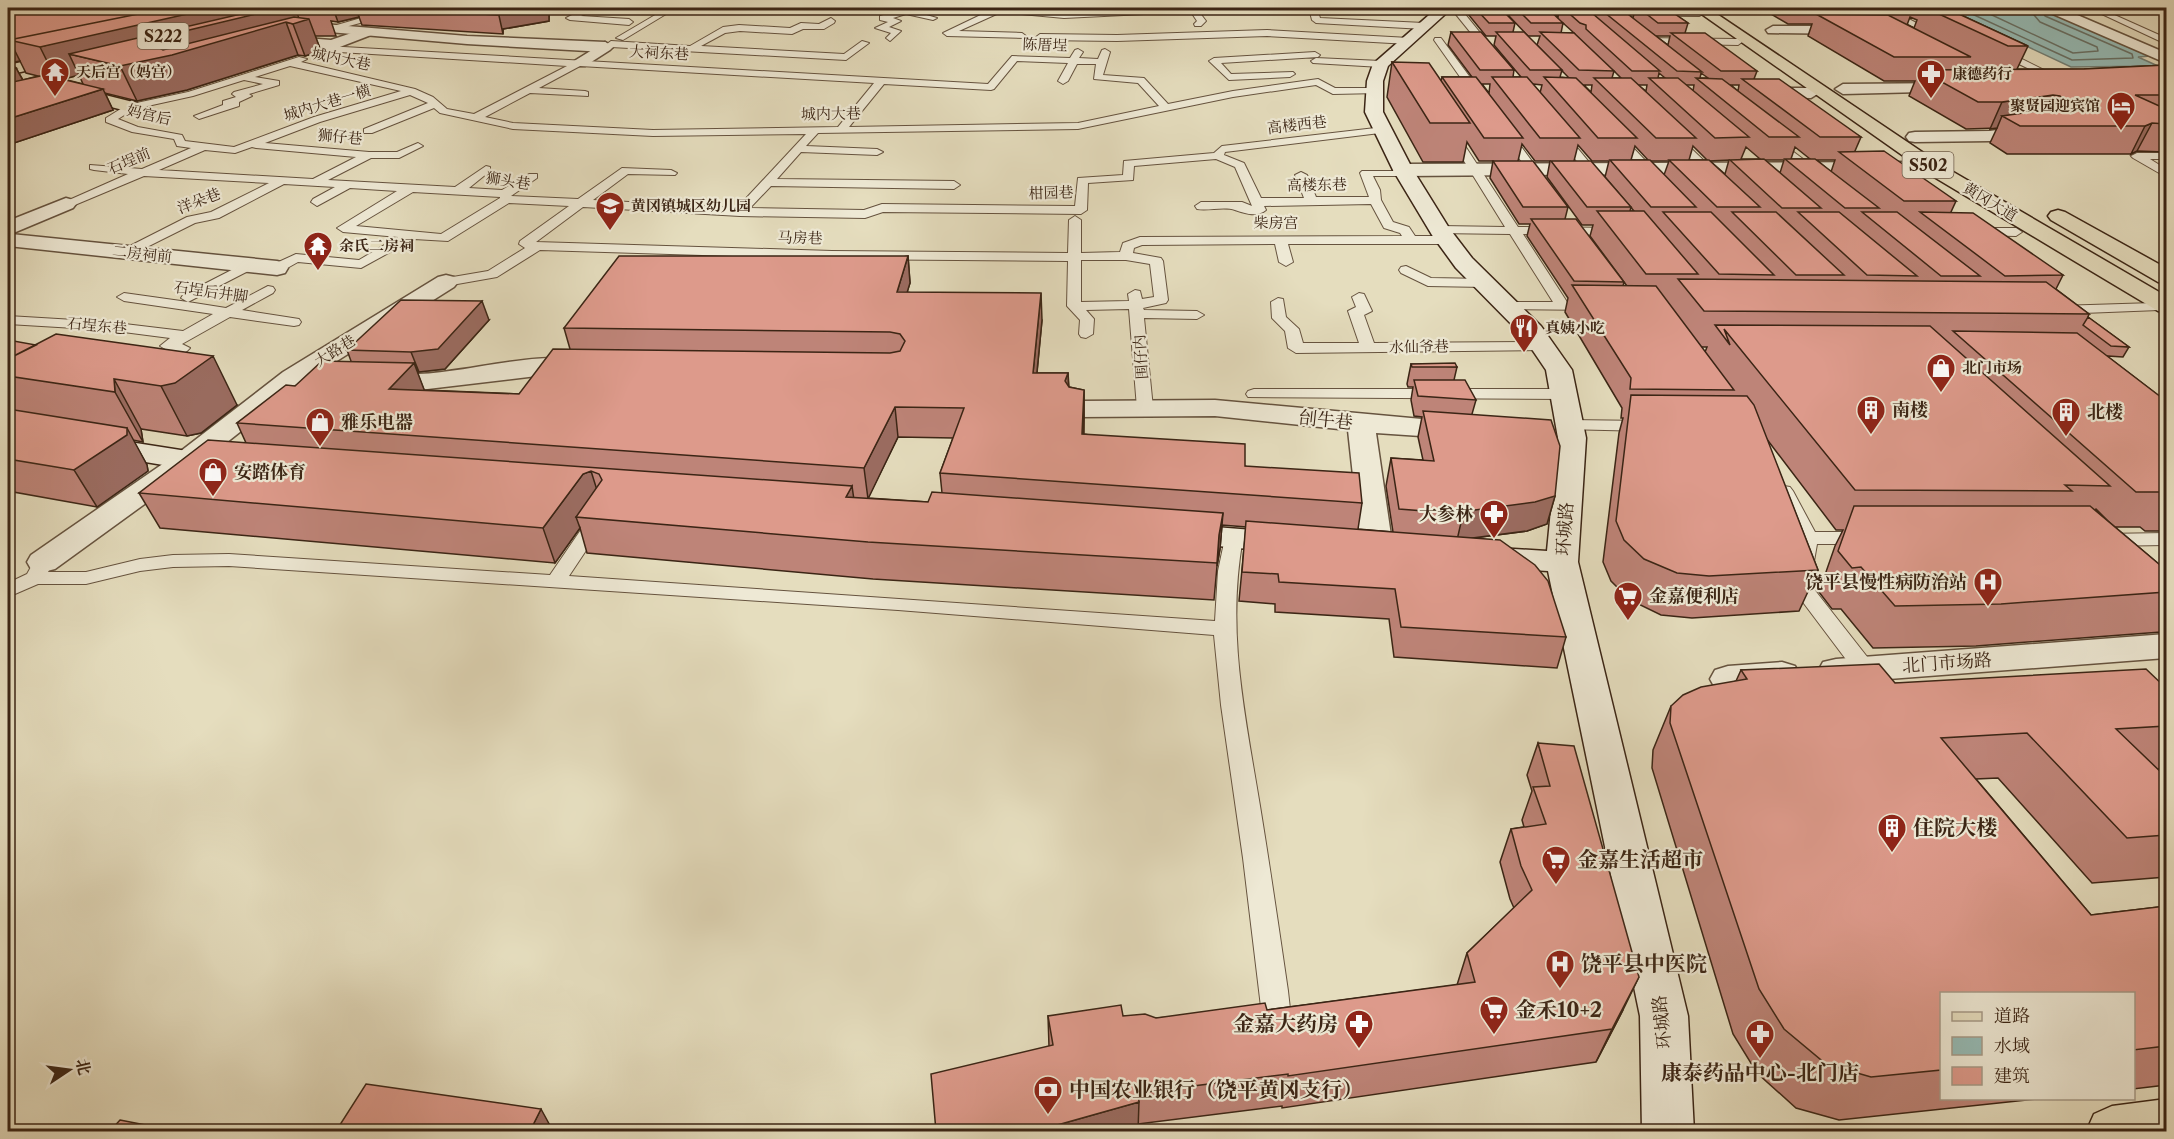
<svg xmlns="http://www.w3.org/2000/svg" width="2174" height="1139" viewBox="0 0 2174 1139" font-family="'Libre Caslon Text','Noto Serif SC',serif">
  <rect width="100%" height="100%" fill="#e5ddbe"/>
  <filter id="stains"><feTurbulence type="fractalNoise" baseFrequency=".00333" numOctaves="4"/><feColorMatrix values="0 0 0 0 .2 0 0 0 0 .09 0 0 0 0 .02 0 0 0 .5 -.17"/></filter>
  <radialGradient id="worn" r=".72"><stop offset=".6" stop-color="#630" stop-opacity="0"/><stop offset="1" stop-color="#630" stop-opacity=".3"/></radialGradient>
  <path fill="#96bbb5" stroke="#727f75" stroke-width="1.5" d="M1945,8H2041L2151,56L2138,57L2158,66L2071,67Z"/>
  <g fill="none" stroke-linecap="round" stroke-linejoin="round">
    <path stroke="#687065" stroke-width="1.5" d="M1959,8L2072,60L2133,58L2132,54L2045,16L2041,8
      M1977,8L2073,53L2098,51L2097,47L2040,22L2034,15L2033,8"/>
    <g stroke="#66533f" stroke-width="2">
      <path id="service" d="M586,8H596L581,16L629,19L633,22L629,25L570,20L566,18Z
        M667,8H676L623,40L616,38Z
        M834,8H845L846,9L842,11Z
        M890,8H902L937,18L933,20L906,14L893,18L901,21L889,27L901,31L890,41L886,38L891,33L875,28L888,22L880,20V16L897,11Z
        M989,8L1064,13L1196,8L1206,21L1201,26H1195L1194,24L1197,21L1189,9L1184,12L1064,18L1001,12L959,31L1022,33L1026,36L1025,38L947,36L943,33L991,10Z
        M1309,8H1317L1320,18L1424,23L1428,26L1424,29L1316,23L1312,20Z
        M1454,8H1460L1494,50V54H1488L1454,12Z
        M1879,8H1888L1943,37L1936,39Z
        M2089,8H2099L2166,38V44Z
        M1480,10L1699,12L1703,14L1699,16L1477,14V10Z
        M368,16H371V20L327,32L323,29Z
        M831,18L835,21L834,23L824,29H803L792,34L740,31L725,33L701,46L844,54L862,41L869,43L846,60L611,47L607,44L611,41L690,46L723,27L739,25L790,28L801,23L819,24Z
        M1267,30L1409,38L1413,41L1409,44L1267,36L1117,41L1040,40L1036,37L1040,34L1117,35Z
        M1435,38H1441L1486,99L1485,101H1477L1434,40Z
        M1637,38L1738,39L1742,42L1738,45L1634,43V39Z
        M326,46L988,84L1012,56L1070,58L1075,50L1078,49L1083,52L1079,58L1098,59L1102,50L1105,49L1110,52L1103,75L1144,78L1168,104L1233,91L1318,79L1335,88H1376L1379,89V93L1333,94L1316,85L1233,97L1078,129L818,133L806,146L877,149L883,152L877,155L801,152L777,179L954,181L960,185L954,189L771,186L750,208L864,210L882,204L1075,206L1078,178L1123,175L1124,161L1214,153L1222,146L1384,127L1389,130L1388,132L1225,152L1224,155L1244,163L1261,198H1304L1295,175L1301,172L1307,175L1316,197H1369L1360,173L1362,171H1409V175L1405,176H1373L1380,190L1381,200L1393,222L1409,227L1415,236H1447L1453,240L1447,244H1288L1293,262L1286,266L1279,262L1275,244L1142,245L1134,248L1133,253L1161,258L1163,261L1168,300L1166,303L1143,308L1144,310L1197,311L1204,315L1197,319L1144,318L1153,408L1145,413L1137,408L1129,309L1086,310L1094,319L1093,334L1086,338L1081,337L1079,334L1080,320L1067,306L1068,261L832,259L540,250L497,277L446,286L439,282L441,279L488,271L525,248L519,244L520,241L569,206L509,203L448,241L414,239L361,268L298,262L282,271H272L270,268L272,265L296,254L359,260L398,237L343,232L337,228L397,191L350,188L317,206L311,202L313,199L335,187L284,184L219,218L195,223L127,257L120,253L122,250L187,217L211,212L269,183L144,176L70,207L66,208L60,204L128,174L94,170L90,169V165L142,169L191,148L177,146L174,139L132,132L106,122V118L127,105L188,92L299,57L307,59L301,62L415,89L433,97L447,109L474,114L567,66L323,51L322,49ZM1017,61L1068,63L1058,81L1063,84L1068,81L1077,64H1096L1094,79L1138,83L1159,106L1078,123L849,127L884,84L991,90L994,89ZM290,66L401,91L314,117L234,147L185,141L182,135L138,127L118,119L134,109L193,96L244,80L263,84L234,92L232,94L236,97L223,101V105L194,116L199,119L239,106V102L252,96L249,94L279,85V81L255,77ZM580,66L874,83L838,127L653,130L513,123L485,117L530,93L588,96V92L585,91L539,88ZM410,95L428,103L364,129V133H372L434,108L440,113L513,129L653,136L806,134L737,208L593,200L628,174L675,175L677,173L671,170L622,168L578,199L511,196L537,178V174H529L502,190L469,188L490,171V167L486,166L455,187L328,180L371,158H399L423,146L418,143L397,152H369L265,143L320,122ZM252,147L256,148L356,157L313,179L159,170L205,150L235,153ZM1216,159L1235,167L1252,206L1242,202H1201L1195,206L1197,209C1209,211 1224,206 1235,210C1244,213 1257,218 1266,210L1264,206L1371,204L1384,228L1400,233L1402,236L1140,237L1123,243L1120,252L1081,253V220L1075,216L1069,220L1068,253L832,251L536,242L583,207L740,216L865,218L883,212L1081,214L1087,210L1088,183L1133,180L1134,166ZM413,192L500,197V198L441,234L356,226ZM1081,260H1126L1150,264L1154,297L1142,299L1140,291L1135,290L1128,294L1129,301L1081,302Z
        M1994,48H2000L2064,80L2056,82L1994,52Z
        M1315,52L1320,55L1318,57L1221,63L1231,74L1293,72L1295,74L1290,77L1229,80L1209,61L1214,58Z
        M1316,58L1381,61L1386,64L1381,67L1313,63L1311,61Z
        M1451,129L1456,132L1518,227L1621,228L1623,231L1621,234L1617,235L1523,234L1567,302L1597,304L1599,307L1597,310L1504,309L1502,306L1509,302H1553L1510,234L1436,233L1434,230L1436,227L1440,226L1505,227L1446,132Z
        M1505,129L1509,130L1545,179V183H1537L1500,132Z
        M1560,131L1564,132L1603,179V183H1595L1556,136V132Z
        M1615,132L1619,133L1661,177V181H1653L1611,137L1610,135Z
        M1672,133L1676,134L1720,176V180H1712L1668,138L1667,136Z
        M1771,135L1823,174V178H1815L1767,140V136Z
        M2137,153H2166V159H2150L2166,169V177L2133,158L2131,156Z
        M1977,228H2016L2022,232L2016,236L1973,235L1971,232L1973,229Z
        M249,261L256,265L254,268L188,302L226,308L268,286L273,287L275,290L273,293L242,310L299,319L301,322L299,325L294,326L230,317L182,344L190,348L187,351L154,369L146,364L167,350L160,346L170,338L108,330L8,324V316L108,322L183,331L213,314L124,301L117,297L124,293L188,302L181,298L183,295Z
        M1406,266L1431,278L1485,279L1492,283L1485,287L1428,286L1401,273L1399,270L1401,267Z
        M1359,293L1364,294L1372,311L1364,315L1374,343L1542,342L1549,346L1542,350L1296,353L1288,348L1285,331L1272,318L1271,302L1278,298L1283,299L1286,317L1299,329L1303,343H1359L1348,311L1356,307L1352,297Z
        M2154,303L2161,307L2159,310L2058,314L2051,310L2058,306Z
        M1254,389H1563L1571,394L1563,399L1248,397L1246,394L1248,391Z
        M1569,420L1647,421L1655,426L1647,431L1563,429L1561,425Z
        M1784,486L1790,487L1793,491L1815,532H1864L1871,534L1873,538L1871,542L1864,544H1817L1810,584L1879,672L1882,677L1879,682L1871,684L1863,682L1790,585L1800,538L1775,491L1778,487Z
        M598,513L605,515L607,519L569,576L1215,621L1218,571L1225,538L1227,534H1241L1243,538C1226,631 1245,714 1260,806C1270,867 1279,929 1288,991L1291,1018L1287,1027L1260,1033L1250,1029L1246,1020L1250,1011L1261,1007L1243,858L1221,705L1214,635L898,610L229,566L173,567L140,571L86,584H38L8,597V583L27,574L36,558H50L53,562L48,572H86L140,559L173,555L229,554L550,575L591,515Z
        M2166,533V545L2103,546L2096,544L2094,540L2096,536L2103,534Z"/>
    </g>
    <g stroke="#66533f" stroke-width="3">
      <path id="minor" d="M2044,8H2061L2166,53V63L2046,11Z
        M1773,26H1856L1863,30L1856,34L1768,33L1766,30Z
        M366,28L371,29L373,32L371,35L332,50L306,46L275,55L267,50L270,47L306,38L331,40Z
        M605,42L613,47L610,50L585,66H573L571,63Z
        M1753,88H1811L1819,93L1811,98L1747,97L1745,93L1747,89Z
        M2039,124L2045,125L2048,129L2045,133L1990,141L1915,142L1909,141L1906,137L1909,133L1915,132L1990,131Z
        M1922,162L1929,164L1932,168L1929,172L1403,176L1396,174L1393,170L1396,166L1403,164Z
        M66,198L73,200L76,204L73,208L11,234L277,261L285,263L288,268L285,273L277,275L8,246V221Z
        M446,275L454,277L458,282L454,287L321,371C353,372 386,375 418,374C473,372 538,349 592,362L596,368L592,374L583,376L545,375L419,390L298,386L197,466L55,569L43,572L31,569L27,562L31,555L177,454L283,372L438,277Z
        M1215,400L1465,423L1475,425L1479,431L1475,437L1465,439L1376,433L1393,549L1388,556L1377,559L1366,556L1361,549L1348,430L1215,416L1081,417L1071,415L1067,409L1071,403L1081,401Z"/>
    </g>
    <g stroke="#66533f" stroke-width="3">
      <path id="tertiary" d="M288,21L467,36L605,42L613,47L605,52L467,44L283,28L281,25Z
        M1956,83L1962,85L1964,88L1962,91L1843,94L1835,89L1843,84Z
        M2166,634V658L1836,683L1823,680L1818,671L1823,662L1836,659Z
        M1782,662L1795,666L1800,675L1795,684C1771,691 1739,695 1715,688L1710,679L1715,670L1728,666Z"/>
    </g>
    <g stroke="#3b2515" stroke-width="3">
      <path id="secondary" d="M1437,8H1452L1388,66L1383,81V112L1413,170L1449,228L1472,258L1541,326L1572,370L1586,438L1578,562L1688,1016L1694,1132H1642L1640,1016L1548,571L1482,567L1470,564L1466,557L1470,550L1482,547L1547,551L1558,438L1546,370L1523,336L1456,268L1432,235L1393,170L1365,112L1367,81L1373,64Z
        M8,423L187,451L238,457L243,463L238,469L228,472L187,469L8,439Z
        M1177,524L1290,533L1301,536L1306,543L1301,550L1290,553L1166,541L1161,534L1166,527Z"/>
    </g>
    <g stroke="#3b2515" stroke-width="3">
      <path id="primary" d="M1693,8H1708L1943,166L2166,296V313L2158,311L1929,174Z
        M67,52L75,57L72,60L8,75V65Z
        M65,85L137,103L140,107L137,111L131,112L59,94L57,90L59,86Z
        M2058,210L2065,212L2166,268V284L2158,282L2051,220L2048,216L2051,212Z
        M2166,1099V1132H2086L2094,1114L2112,1106Z"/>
    </g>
    <use href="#service" fill="#eee9d5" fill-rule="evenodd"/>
    <use href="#minor" fill="#eee9d5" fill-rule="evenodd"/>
    <use href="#tertiary" fill="#eee9d5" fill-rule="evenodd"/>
    <use href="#secondary" fill="#eee9d5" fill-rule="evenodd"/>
    <use href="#primary" fill="#e5ddbe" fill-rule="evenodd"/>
  </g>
  <path fill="#be8478" stroke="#3b2515" stroke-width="1.5" fill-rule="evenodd" d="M8,8H549V21L503,29V34L362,25L359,17L338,22L331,21L336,36H315L321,51L305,56L298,55L187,90L137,101L105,93L113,110L8,145L16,68L23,80L38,76L26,73L20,61L8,63ZM79,75L83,84L63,79Z
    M1469,8H1500L1515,23L1513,32L1562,70L1560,77L1569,78L1537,45L1540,36H1528L1509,16L1510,8H1666L1688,23L1685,33L1757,71L1754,79L1861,137L1855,151L1956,201L1951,212L2063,275L2056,289L2089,314L2088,317L2129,347L2123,357L2107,356L2166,401V531H2145L2140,527H2114L2096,509L2095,510L2166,570V624L2161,632L1976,646L1873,648L1841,609H1832L1819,592L1835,546L1843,530H1836L1766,438L1818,570L1799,611L1692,618L1661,615L1630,600L1611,581L1603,562L1619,433L1623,418H1621L1622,408L1565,312L1568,298L1527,236L1530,224H1519L1490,178L1493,161H1479L1467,142L1463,162H1423L1387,97L1392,62L1441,81L1442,77H1472L1448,45L1451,32L1514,70L1513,77H1521L1494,45L1496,36H1486L1468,14ZM1548,8L1558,9L1559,11L1558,17ZM1623,10H1635L1633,18ZM1563,23L1574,33H1561ZM1656,36H1670L1668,45ZM1614,71L1621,78H1612ZM1659,73L1665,78H1658ZM1701,73L1708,78H1700ZM1482,84H1490L1489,93ZM1533,84L1542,85L1540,93ZM1584,85H1592L1591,92ZM1638,85H1647L1646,91ZM1686,85H1694L1693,91ZM1731,85H1739L1738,91ZM1522,144L1535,161H1550L1547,177L1582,225H1593L1590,236L1627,286H1623L1624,282L1565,219L1568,207L1518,161ZM1578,145L1592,161H1609L1605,177L1634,211H1630L1631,207L1574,161ZM1635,146L1648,160H1631ZM1693,146L1707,160H1689ZM1746,147L1760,159H1741ZM1795,147L1810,159H1791ZM1729,160L1725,174L1710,161ZM1765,160H1784L1780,173ZM1817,160H1835L1831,172ZM1650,161H1669L1664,175ZM1701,347H1707L1705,352Z
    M1761,8H1946L2028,46L2017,69H2084L2166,65V152L2137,151L2131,154H2007L1990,143L1997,128L1966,129L1909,96L1915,81H1884L1808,36L1812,24H1788ZM1910,17L1917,20L1914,28L1907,25Z
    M908,256L910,283L907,292L1042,320L1037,373H1068L1069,387L1084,390V434L1245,466L1362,503L1358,529L1393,532L1386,486L1391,458L1423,460L1418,437L1422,417L1414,416L1411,400L1413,387H1408L1407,384L1411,364L1457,367L1454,380L1476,400L1472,414L1555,496L1547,524L1527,531L1473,538L1566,637L1557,668L1394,657L1389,619L1275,612V604L1239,601L1246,527L1222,525L1220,549L1217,566L1214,600L873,579L587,553L580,528L555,563L160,528L139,493L246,443L237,423L295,386L351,361L347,350L489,320L445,369L417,372L424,390L519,394L570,349L564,328ZM898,437L953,438L940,473L942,493L928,502L868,498Z
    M8,340L237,405L201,433L187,436L141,429L143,442L133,440L147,465L148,471L97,507L8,491Z
    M1741,670L1895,683L2166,688V768L2158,769L2166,777V877L2092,883L1998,778L1976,779L2091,915L2166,906V1085L2133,1089V993H1941V1098H2045L1839,1120L1796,1108L1757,1073L1733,1034L1652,768L1653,750L1671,706L1736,681Z
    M1538,743L1623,1010L1596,1062L1282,1108V1106L1138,1124L1049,1046L1048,1016H1123L1156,1018L1267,1010L1457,985L1467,953L1514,908L1510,899L1500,862L1511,829L1524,827L1522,820L1532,791L1527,775Z"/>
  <path fill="#9b6c61" stroke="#3b2515" stroke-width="1.5" d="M177,8H295L300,21L309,19L321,51L305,56L293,24L286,22L298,55L187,90L137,101L120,66L69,54L79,75L57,81L40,47Z
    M333,8H356L359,17L338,22Z
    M518,8H549V21L503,29V34L498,11Z
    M10,41L20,61L8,63V42Z
    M16,68L27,88L8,93V70Z
    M103,89L113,110L8,145V119Z
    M2053,95L2041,122L2002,116L1997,128L1990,129L2002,102Z
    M2152,123L2137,151L2131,154L2145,126Z
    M908,256L910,283L899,319L897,292Z
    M1041,293L1042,320L1034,402L1033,373Z
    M482,301L489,320L445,369L419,372L411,352Z
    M213,356L237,405L201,433L187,436L161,386Z
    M414,363L425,392L389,389Z
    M1068,373L1069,402L1065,381Z
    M114,379L141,429L143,442L115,392Z
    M1084,390V419L1082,464V434Z
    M895,407L898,437L868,499L864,468Z
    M127,428L147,465L148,471L97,507L74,470Z
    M591,471L602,506L576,517L580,528L555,563L543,528L583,474Z
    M852,486L857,521L846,497Z
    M1555,496L1547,524L1527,531L1457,540L1463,514L1460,512Z
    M1223,513L1220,549L1217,566L1219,535Z
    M1639,977L1623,1010L1596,1062L1612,1029Z
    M1139,1102L1138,1131H1036Z
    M541,1109L553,1131H530Z"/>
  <path fill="#dd9a8b" stroke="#3b2515" stroke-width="1.5" d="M8,8H168L9,40L10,41L8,42Z
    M168,8H214L40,47L9,40Z
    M267,8H281L156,38L152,44L163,50L294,17L309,19L293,24L286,22L172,55L120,66L69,54Z
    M372,8H518L498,11V15Z
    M1475,8H1500L1515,23H1489Z
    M1516,8H1547L1563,23H1531Z
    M1563,8H1586L1660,71H1632L1586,29V25L1580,23Z
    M1599,8H1620L1702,72L1677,71Z
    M1639,8H1666L1688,23H1658Z
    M1926,8H1946L2028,46H2008Z
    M1816,14L1888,15L1971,57H1894Z
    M1451,32H1481L1514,70H1480Z
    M1496,32H1524L1562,70H1530Z
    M1540,32L1574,33L1614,71L1579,70Z
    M1671,33H1705L1757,71H1721Z
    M1392,62L1429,63L1470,123H1430Z
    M8,65L16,68L8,70Z
    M2166,65V95H2135L2166,109V124L2152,123L2145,126H2020L2002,116L2060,108L2065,101L2060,96L2053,95L2002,102H1978L1920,70L2084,69Z
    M45,75L103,89L8,119V83Z
    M1442,77H1476L1523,138H1484Z
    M1492,77H1527L1580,138H1540Z
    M1544,77L1576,78L1637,138H1598Z
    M1594,78H1631L1696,138H1656Z
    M1649,78H1678L1749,137L1715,138Z
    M1696,78L1722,79L1799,137H1769Z
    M1742,79H1779L1861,137H1820Z
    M1884,151L1956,201H1904L1839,152Z
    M1764,159L1821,208H1782L1730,160Z
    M1785,159H1815L1879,208H1845Z
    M1610,160H1650L1696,207H1651Z
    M1669,160H1709L1760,207H1717Z
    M1493,161H1533L1568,207H1523Z
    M1551,161H1591L1631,207H1587Z
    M1597,211H1644L1698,274H1646Z
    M1663,212H1711L1774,275L1719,274Z
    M1732,212H1776L1844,275H1796Z
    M1798,212H1839L1917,276L1867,275Z
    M1862,212H1897L1980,276H1941Z
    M1920,212L1973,213L2063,275L2005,276Z
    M1531,219H1576L1624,282L1574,281Z
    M619,256H908L897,292L1041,293L1033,373H1068L1065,381L1069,387L1084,390L1082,434L1245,444V466L1359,473L1362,503L940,473L964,408L895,407L864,468L237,423L286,385L295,386L322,361L414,363L389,389L519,394L553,349L890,353L900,351L905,341L900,334L890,332L564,328Z
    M1678,279L2046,282L2089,314L1704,311Z
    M1572,285L1656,286L1734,390L1630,389L1631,378Z
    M401,300L482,301L438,349L411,352L347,350Z
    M2088,317L2129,347L2111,346L2083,325Z
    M1715,325L1930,326L2110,486L2065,485L2072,491L1855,490L1724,329L1730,345Z
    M1953,331L2077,333L2166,401V495L2163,492H2136Z
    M56,334L213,356L175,383L161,386L114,379L115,392L8,376V359Z
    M8,340L36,345L8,359Z
    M1455,363L1457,367H1412L1411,364Z
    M1414,380H1465L1476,400L1418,396Z
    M1631,395L1747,396L1754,405L1818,570L1709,576L1677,573L1644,559L1624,540L1616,521Z
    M8,409L127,428V435L74,470L8,459Z
    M1423,411L1551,420L1560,446L1555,496L1535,502L1460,512L1463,514L1399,509L1391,458L1434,461Z
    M208,440L852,486L846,497L928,502L932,492L1223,513L1219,535L1217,563L868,542L576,517L602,480L599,474L591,471L583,474L543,528L139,493Z
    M1854,506H2090L2166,570V592L2001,604L1895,606L1861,567L1852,568L1838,551Z
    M1246,521L1500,540L1535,565L1548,581L1566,637L1401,627L1395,589L1279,582L1278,574L1242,572Z
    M1879,664L1895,683L2146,669L2166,688V726L2116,729L2166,777V835L2127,838L2027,733L1941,738L2091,915L2166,906V1046L2133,1050V993H1941V1070L1871,1077L1826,1064L1784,1029L1759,989L1670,723L1671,706L1683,695L1701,687L1747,679L1741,670Z
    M1538,743L1574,746L1639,977L1612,1029L1288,1076V1074L1138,1093L1139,1102L1036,1131H936L931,1074L1053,1045L1048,1016L1121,1005L1123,1016L1145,1014L1156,1018L1265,1003L1267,1010L1475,982L1467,953L1532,890L1521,866L1511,829L1546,824L1533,787L1550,786Z
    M366,1084L541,1109L530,1131H336Z
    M120,1120L176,1131H110Z"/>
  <defs>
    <g id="temple-pin" transform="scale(1.5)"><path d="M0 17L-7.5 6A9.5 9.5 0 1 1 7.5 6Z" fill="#8f2418" stroke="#eee9d5"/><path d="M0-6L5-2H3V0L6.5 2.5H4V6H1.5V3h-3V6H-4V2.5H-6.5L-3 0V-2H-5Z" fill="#fff"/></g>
    <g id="pharmacy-pin" transform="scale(1.5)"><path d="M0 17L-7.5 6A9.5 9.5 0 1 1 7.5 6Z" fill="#8f2418" stroke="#eee9d5"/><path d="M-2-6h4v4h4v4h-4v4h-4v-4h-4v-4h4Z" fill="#fff"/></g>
    <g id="hotel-pin" transform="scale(1.5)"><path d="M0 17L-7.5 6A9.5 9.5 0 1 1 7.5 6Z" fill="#8f2418" stroke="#eee9d5"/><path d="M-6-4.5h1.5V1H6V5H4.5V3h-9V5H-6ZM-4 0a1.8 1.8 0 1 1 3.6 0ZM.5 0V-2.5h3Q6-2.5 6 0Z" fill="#fff"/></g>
    <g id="school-pin" transform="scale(1.5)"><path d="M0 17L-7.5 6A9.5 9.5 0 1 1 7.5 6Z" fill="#8f2418" stroke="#eee9d5"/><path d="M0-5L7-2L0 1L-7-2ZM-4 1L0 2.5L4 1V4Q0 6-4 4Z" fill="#fff"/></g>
    <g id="restaurant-pin" transform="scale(1.5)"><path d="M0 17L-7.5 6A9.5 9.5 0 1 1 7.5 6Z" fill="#8f2418" stroke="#eee9d5"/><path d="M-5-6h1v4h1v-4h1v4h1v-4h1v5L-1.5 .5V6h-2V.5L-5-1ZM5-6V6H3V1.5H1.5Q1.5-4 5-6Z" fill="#fff"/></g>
    <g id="shop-pin" transform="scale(1.5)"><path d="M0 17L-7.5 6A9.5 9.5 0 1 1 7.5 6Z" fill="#8f2418" stroke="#eee9d5"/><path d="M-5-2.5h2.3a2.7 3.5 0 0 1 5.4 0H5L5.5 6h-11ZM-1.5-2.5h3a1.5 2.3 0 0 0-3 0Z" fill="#fff"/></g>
    <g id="building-pin" transform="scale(1.5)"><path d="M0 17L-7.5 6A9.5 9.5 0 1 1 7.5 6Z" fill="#8f2418" stroke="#eee9d5"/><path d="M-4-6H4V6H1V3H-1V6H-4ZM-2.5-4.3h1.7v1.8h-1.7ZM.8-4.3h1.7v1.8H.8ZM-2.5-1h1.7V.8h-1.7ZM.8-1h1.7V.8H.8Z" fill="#fff"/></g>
    <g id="hospital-pin" transform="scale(1.5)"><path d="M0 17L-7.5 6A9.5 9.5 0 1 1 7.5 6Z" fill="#8f2418" stroke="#eee9d5"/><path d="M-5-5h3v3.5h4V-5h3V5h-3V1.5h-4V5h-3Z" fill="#fff"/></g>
    <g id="supermarket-pin" transform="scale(1.5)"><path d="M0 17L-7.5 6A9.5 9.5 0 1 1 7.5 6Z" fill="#8f2418" stroke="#eee9d5"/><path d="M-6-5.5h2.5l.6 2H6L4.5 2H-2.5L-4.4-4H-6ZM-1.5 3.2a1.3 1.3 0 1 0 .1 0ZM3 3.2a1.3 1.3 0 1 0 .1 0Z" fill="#fff"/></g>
    <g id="bank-pin" transform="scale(1.5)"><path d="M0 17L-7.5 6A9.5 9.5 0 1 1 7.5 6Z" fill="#8f2418" stroke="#eee9d5"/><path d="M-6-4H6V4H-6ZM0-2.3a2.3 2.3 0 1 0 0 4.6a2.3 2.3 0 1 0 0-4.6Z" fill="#fff"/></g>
  </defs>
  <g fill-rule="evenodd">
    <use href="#temple-pin" x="55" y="72"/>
    <use href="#pharmacy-pin" x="1931" y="74"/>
    <use href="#hotel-pin" x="2121" y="106"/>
    <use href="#school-pin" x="610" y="206"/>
    <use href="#temple-pin" x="318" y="246"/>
    <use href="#restaurant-pin" x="1524" y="328"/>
    <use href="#shop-pin" x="1941" y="368"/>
    <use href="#building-pin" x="1871" y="410"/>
    <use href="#building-pin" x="2066" y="412"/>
    <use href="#shop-pin" x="320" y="422"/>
    <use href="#shop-pin" x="213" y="472"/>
    <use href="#pharmacy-pin" x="1494" y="514"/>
    <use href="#hospital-pin" x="1988" y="582"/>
    <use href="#supermarket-pin" x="1628" y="596"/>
    <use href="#building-pin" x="1892" y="828"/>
    <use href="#supermarket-pin" x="1556" y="860"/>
    <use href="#hospital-pin" x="1560" y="964"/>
    <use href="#supermarket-pin" x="1494" y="1010"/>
    <use href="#pharmacy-pin" x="1359" y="1024"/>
    <use href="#pharmacy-pin" x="1760" y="1034"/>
    <use href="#bank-pin" x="1048" y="1090"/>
  </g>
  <g text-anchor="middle" stroke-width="4.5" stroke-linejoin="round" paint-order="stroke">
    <g font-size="15" fill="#3b2515" stroke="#eee9d5">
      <text transform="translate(1045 45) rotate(2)" y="5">陈厝埕</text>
      <text transform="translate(659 53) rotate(3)" y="5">大祠东巷</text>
      <text transform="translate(341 59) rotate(12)" y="5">城内大巷</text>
      <text transform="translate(327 103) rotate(-17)" y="5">城内大巷一横</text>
      <text transform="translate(831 114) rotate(-1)" y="5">城内大巷</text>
      <text transform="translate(149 115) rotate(13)" y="5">妈宫后</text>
      <text transform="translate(1297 125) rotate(-7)" y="5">高楼西巷</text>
      <text transform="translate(340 137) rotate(5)" y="5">狮仔巷</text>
      <text transform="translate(129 161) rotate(-23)" y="5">石埕前</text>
      <text transform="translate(508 181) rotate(9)" y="5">狮头巷</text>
      <text transform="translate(1317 185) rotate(-1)" y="5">高楼东巷</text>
      <text transform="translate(1051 193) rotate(-2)" y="5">柑园巷</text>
      <text transform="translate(199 201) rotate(-21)" y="5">洋朵巷</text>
      <text transform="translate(1990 202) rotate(31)" y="5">黄冈大道</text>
      <text x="1276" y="228">柴房宫</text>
      <text transform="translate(800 238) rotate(1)" y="5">马房巷</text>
      <text transform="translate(142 254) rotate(6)" y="5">二房祠前</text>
      <text transform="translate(211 292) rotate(8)" y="5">石埕后井脚</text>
      <text transform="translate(97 326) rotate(5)" y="5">石埕东巷</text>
      <text transform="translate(1419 347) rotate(-1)" y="5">水仙爷巷</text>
      <text transform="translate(335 351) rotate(-32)" y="5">大路巷</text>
      <text transform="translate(1141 357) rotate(-94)" y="5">围仔内</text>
    </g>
    <g font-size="15" font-weight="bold" fill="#3b2515" stroke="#eee9d5" text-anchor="start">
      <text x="76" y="77">天后宫（妈宫）</text>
      <text x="1952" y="79">康德药行</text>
      <text x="2100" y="111" text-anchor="end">聚贤园迎宾馆</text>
      <text x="631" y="211">黄冈镇城区幼儿园</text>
      <text x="339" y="251">余氏二房祠</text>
      <text x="1545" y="333">真姨小吃</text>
      <text x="1962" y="373">北门市场</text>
    </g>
    <g fill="#eee9d5" stroke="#71604f" stroke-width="1.5">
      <rect x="137.5" y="23" width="51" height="26" rx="4.5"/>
      <rect x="1902.5" y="152" width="51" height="26" rx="4.5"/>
    </g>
    <g font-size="16" font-weight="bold" fill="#3b2515">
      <text x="163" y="42">S222</text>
      <text x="1928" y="171">S502</text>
    </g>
    <g font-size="18" font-weight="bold" fill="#3b2515" stroke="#eee9d5" text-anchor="start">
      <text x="1892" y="416">南楼</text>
      <text x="2087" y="418">北楼</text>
      <text x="341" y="428">雅乐电器</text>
      <text x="234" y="478">安踏体育</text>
      <text x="1473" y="520" text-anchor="end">大参林</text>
      <text x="1967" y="588" text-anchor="end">饶平县慢性病防治站</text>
      <text x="1649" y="602">金嘉便利店</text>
    </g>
    <g font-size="18" fill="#3b2515" stroke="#eee9d5">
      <text transform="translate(1326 420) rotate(6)" y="6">刣牛巷</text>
      <text transform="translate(1565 529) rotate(-86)" y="6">环城路</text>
      <text transform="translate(1947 663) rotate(-4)" y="6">北门市场路</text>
      <text transform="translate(1662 1022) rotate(-96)" y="6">环城路</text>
    </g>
    <g font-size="21" font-weight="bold" fill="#3b2515" stroke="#eee9d5" text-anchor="start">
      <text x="1913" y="835">住院大楼</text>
      <text x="1577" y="867">金嘉生活超市</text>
      <text x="1581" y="971">饶平县中医院</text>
      <text x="1515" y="1017">金禾10+2</text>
      <text x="1338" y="1031" text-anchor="end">金嘉大药房</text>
      <text x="1760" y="1080" text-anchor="middle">康泰药品中心-北门店</text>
      <text x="1069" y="1097">中国农业银行（饶平黄冈支行）</text>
    </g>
  </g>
  <rect width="2174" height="1139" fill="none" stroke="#e5ddbe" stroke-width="30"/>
  <rect x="9" y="9" width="2156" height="1121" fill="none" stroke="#3b2515" stroke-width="3"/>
  <rect x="15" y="15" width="2144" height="1109" fill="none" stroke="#3b2515" stroke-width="1.5"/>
  <rect x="1940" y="992" width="195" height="108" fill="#eee9d5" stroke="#a69b88" stroke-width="1.5"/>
  <rect x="1952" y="1012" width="30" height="9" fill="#e5ddbe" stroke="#a69b88" stroke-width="1.5"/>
  <text x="1994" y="1022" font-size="18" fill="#3b2515">道路</text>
  <rect x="1952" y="1037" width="30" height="18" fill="#96bbb5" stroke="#a69b88" stroke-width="1.5"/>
  <text x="1994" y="1052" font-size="18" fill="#3b2515">水域</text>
  <rect x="1952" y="1067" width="30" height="18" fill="#dd9a8b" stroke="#a69b88" stroke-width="1.5"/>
  <text x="1994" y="1082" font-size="18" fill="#3b2515">建筑</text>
  <g transform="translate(69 1070) rotate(77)" stroke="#eee9d5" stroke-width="4.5" paint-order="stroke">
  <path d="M0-4.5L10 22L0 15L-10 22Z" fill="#3b2515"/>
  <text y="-9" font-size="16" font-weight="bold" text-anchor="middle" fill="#3b2515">北</text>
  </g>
  <rect width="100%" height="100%" filter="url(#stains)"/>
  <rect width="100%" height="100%" fill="url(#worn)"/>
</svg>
